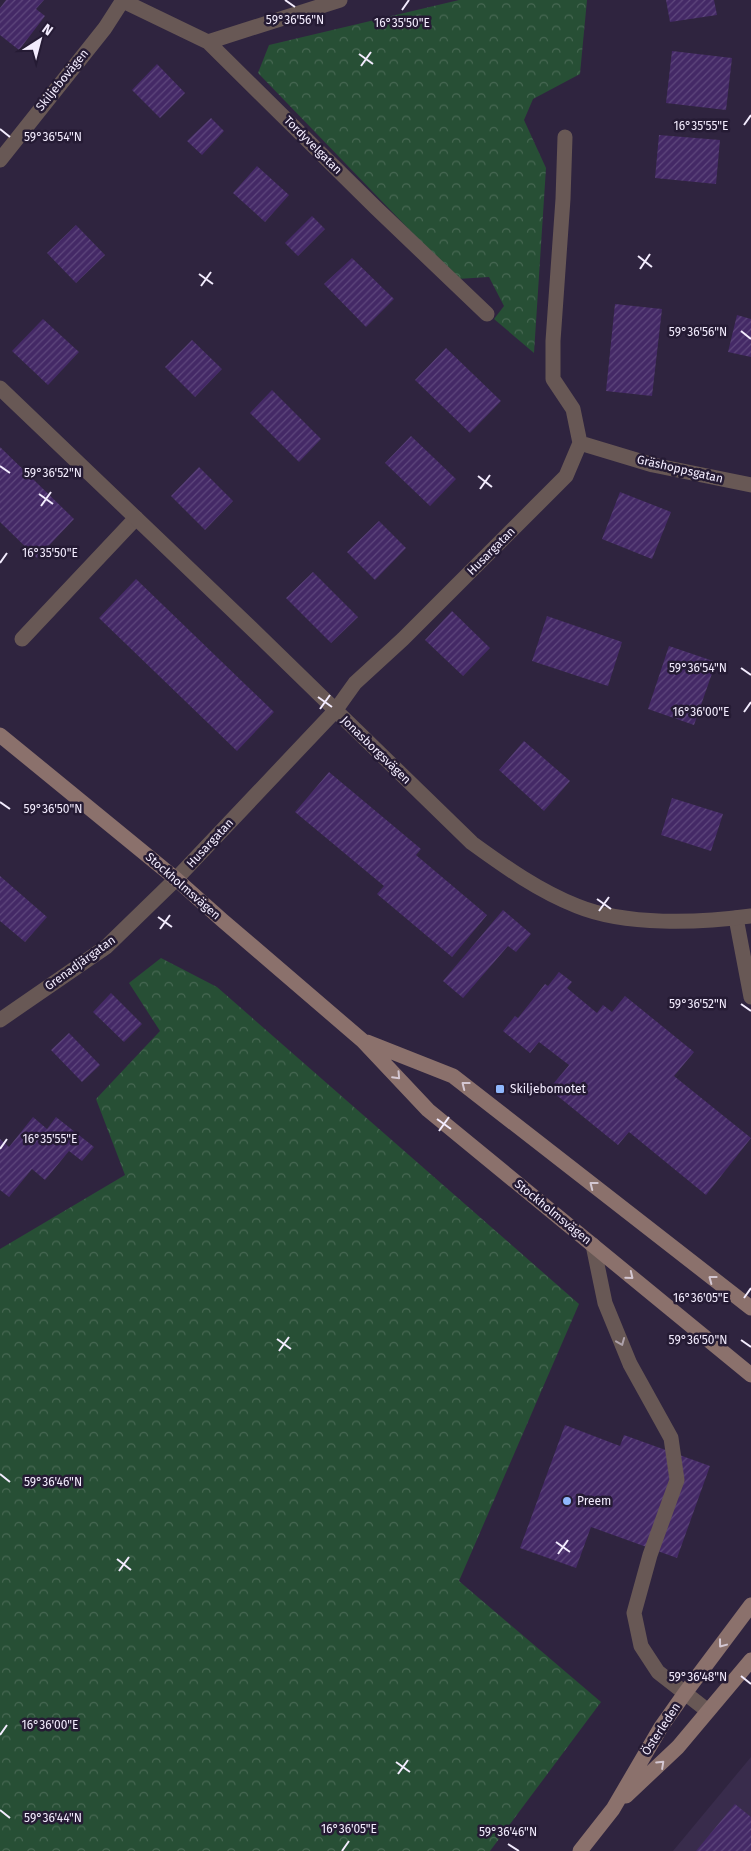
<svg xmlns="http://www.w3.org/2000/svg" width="751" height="1851" viewBox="0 0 751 1851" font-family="'Fira Sans',sans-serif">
  <defs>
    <pattern id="forest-crowns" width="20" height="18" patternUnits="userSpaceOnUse" patternTransform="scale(1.25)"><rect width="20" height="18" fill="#274f35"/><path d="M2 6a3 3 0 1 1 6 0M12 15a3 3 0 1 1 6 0" fill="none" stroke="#476853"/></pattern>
    <pattern id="building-hatch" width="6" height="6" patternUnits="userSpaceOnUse" patternTransform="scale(1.25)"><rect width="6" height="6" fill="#442966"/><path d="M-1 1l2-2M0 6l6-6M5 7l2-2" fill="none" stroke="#5f487d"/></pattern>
  </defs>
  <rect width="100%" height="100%" fill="#2f243f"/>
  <path fill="#392c4c" d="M751,1757V1851H673Z"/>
  <path fill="url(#forest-crowns)" d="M459,0H587L580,74L533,99L524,120L546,168L534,353L494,319L504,306L489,277L457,279L258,73L269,45Z
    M161,958L217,987L579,1304L459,1581L601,1702L490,1851H0V1249L125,1175L96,1099L160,1031L129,983Z"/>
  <path fill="url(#building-hatch)" d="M6,0H44L36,9L45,16L19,50L0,35V8Z
    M666,0H714L717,15L670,22Z
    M672,51L732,58L726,110L666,103Z
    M157,64L185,93L160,118L132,90Z
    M211,118L224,131L202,155L187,141Z
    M659,135L720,140L716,184L655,178Z
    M257,166L289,195L265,222L233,193Z
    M312,216L325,229L298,256L285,243Z
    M76,225L105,255L76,283L47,253Z
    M352,258L394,299L366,327L324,284Z
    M615,304L662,309L652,396L606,391Z
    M737,315L751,319V357L728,352Z
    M43,319L79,352L48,385L12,351Z
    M192,340L222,369L195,397L165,367Z
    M446,348L501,401L470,433L415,380Z
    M272,390L321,439L299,462L250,413Z
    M411,436L456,479L430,506L385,463Z
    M0,447L74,519L37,558L0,522Z
    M199,467L233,501L205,530L171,496Z
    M620,492L671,512L652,559L602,539Z
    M379,521L406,548L375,580L347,552Z
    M313,572L358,617L331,643L286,598Z
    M136,579L274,712L237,751L99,618Z
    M452,611L490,648L463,676L425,640Z
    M547,616L622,642L608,686L532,661Z
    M669,646L716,662L694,725L648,709Z
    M524,741L570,781L544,811L499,770Z
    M329,772L421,849L416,855L487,915L452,957L377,894L384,886L295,812Z
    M672,798L723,814L711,851L661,835Z
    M0,876L47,917L25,942L0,921Z
    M503,910L531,934L516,952L508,946L463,998L443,981Z
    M559,972L572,982L567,988L597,1013L603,1005L612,1012L625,996L694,1052L674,1076L751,1138L706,1195L629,1132L618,1145L549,1089L569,1065L539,1042L530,1053L503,1031L515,1016L518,1018L545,984L548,986Z
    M111,993L142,1024L124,1042L93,1012Z
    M69,1033L100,1065L82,1082L51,1050Z
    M33,1117L47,1129L56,1117L94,1147L82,1161L69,1151L45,1180L32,1169L9,1197L0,1190V1139L9,1147Z
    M565,1425L620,1446L624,1435L710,1466L677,1558L591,1527L576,1568L520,1548Z
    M735,1804L751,1817V1851H696Z"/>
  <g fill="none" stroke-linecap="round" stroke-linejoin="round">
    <path stroke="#685855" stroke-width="15" d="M22,639L136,518
      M736,918L751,997
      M593,1245L605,1303L630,1364L671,1438L677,1480L650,1555L634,1613L641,1646L658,1672L708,1711"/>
    <path stroke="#685855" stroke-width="15" d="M123,1L208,42L376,208L487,314
      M208,42L340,0
      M0,160L105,28L123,0
      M0,388L250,627L472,843C505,867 539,891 577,906C626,926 699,923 751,916
      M580,443L653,465L751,485
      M0,1020L106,947L176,879L335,711L355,683L403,639L566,476L580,443L573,409L553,379V341L563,199L565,137"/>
    <path stroke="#8b716c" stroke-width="15" d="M0,735L176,879L222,920L363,1041L428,1110L751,1375
      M367,1042L453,1076L751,1308
      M626,1796L678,1747L751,1660
      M580,1851L613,1809L661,1727L685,1693L751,1605"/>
  </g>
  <defs><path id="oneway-chevron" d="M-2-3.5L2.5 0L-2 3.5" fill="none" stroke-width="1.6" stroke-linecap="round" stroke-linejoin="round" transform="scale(1.25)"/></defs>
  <g stroke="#d4c7d2">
    <use href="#oneway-chevron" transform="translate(397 1076) rotate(47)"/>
    <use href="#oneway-chevron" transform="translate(465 1085) rotate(-142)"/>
    <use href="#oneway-chevron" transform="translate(593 1185) rotate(-142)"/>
    <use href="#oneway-chevron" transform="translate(630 1276) rotate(39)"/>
    <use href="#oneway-chevron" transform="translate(712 1279) rotate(-143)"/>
    <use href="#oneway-chevron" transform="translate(722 1644) rotate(127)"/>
    <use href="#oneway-chevron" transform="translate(661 1764) rotate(-43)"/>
  </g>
  <use stroke="#aea2aa" href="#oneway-chevron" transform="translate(621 1342) rotate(68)"/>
  <path fill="none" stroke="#f3ecfe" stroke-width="2" d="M285,0L295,7M402,10L409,0M359,54L373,64M361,66L371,52M744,125L751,115M0,129L10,137M638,256L652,267M640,269L650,254M199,274L213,284M201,286L211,272M741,331L751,339M0,466L10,473M478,476L492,487M480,489L490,475M39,494L53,504M41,506L51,492M0,563L7,553M741,668L751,675M318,697L332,707M320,709L330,695M744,712L751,702M0,802L10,809M597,899L611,909M599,911L609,897M158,917L172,927M160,929L170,915M741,1004L751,1011M437,1119L451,1129M439,1131L449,1117M0,1149L7,1139M744,1298L751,1288M277,1339L291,1349M741,1340L751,1347M279,1351L289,1337M0,1474L10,1482M556,1542L570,1552M558,1554L568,1540M117,1559L131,1570M119,1571L129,1557M741,1676L751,1684M0,1735L7,1725M396,1762L410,1772M398,1774L408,1760M0,1810L10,1818M508,1844L519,1851M342,1851L349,1841"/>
  <g fill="#90b8fd" stroke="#251b34" stroke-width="2">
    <rect x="495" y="1084" width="10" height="10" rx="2.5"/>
    <circle cx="567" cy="1501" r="5"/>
  </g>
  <g text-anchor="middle" stroke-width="5" stroke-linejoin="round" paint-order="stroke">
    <g font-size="12" fill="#f3ecfe" stroke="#251b34">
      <text transform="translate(62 80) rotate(-51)" y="4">Skiljebovägen</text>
      <text transform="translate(313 145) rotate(45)" y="4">Tordyvelgatan</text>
      <text transform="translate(680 469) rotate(13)" y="4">Gräshoppsgatan</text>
      <text transform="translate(491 551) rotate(-45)" y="4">Husargatan</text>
      <text transform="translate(376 750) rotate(44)" y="4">Jonasborgsvägen</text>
      <text transform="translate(210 843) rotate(-47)" y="4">Husargatan</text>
      <text transform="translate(183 886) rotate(41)" y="4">Stockholmsvägen</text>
      <text transform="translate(80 963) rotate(-36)" y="4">Grenadjärgatan</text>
      <text transform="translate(553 1212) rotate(39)" y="4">Stockholmsvägen</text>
      <text transform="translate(661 1729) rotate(-57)" y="4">Österleden</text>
    </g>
    <g font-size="12" fill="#f3ecfe" stroke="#251b34" text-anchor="start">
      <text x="510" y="1093">Skiljebomotet</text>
      <text x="577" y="1505">Preem</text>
    </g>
  </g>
  <g font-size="12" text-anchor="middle" fill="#f3ecfe" stroke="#251b34" stroke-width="5" stroke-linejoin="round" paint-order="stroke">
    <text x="295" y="24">59°36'56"N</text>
    <text x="402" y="27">16°35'50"E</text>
    <text x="701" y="130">16°35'55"E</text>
    <text x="53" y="141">59°36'54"N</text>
    <text x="698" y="336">59°36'56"N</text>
    <text x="53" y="477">59°36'52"N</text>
    <text x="50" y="557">16°35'50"E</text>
    <text x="698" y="672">59°36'54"N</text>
    <text x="701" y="716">16°36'00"E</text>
    <text x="53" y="813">59°36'50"N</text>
    <text x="698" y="1008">59°36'52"N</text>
    <text x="50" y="1143">16°35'55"E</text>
    <text x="701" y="1302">16°36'05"E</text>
    <text x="698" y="1344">59°36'50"N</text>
    <text x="53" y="1486">59°36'46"N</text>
    <text x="698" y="1681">59°36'48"N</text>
    <text x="50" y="1729">16°36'00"E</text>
    <text x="53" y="1822">59°36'44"N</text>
    <text x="349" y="1833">16°36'05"E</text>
    <text x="508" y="1836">59°36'46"N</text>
  </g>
  <g transform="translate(40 40) rotate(36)" stroke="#251b34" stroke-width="4" paint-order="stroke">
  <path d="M0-4L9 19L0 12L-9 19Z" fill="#f3ecfe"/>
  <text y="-8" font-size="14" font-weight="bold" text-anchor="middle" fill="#f3ecfe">N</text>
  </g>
</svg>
